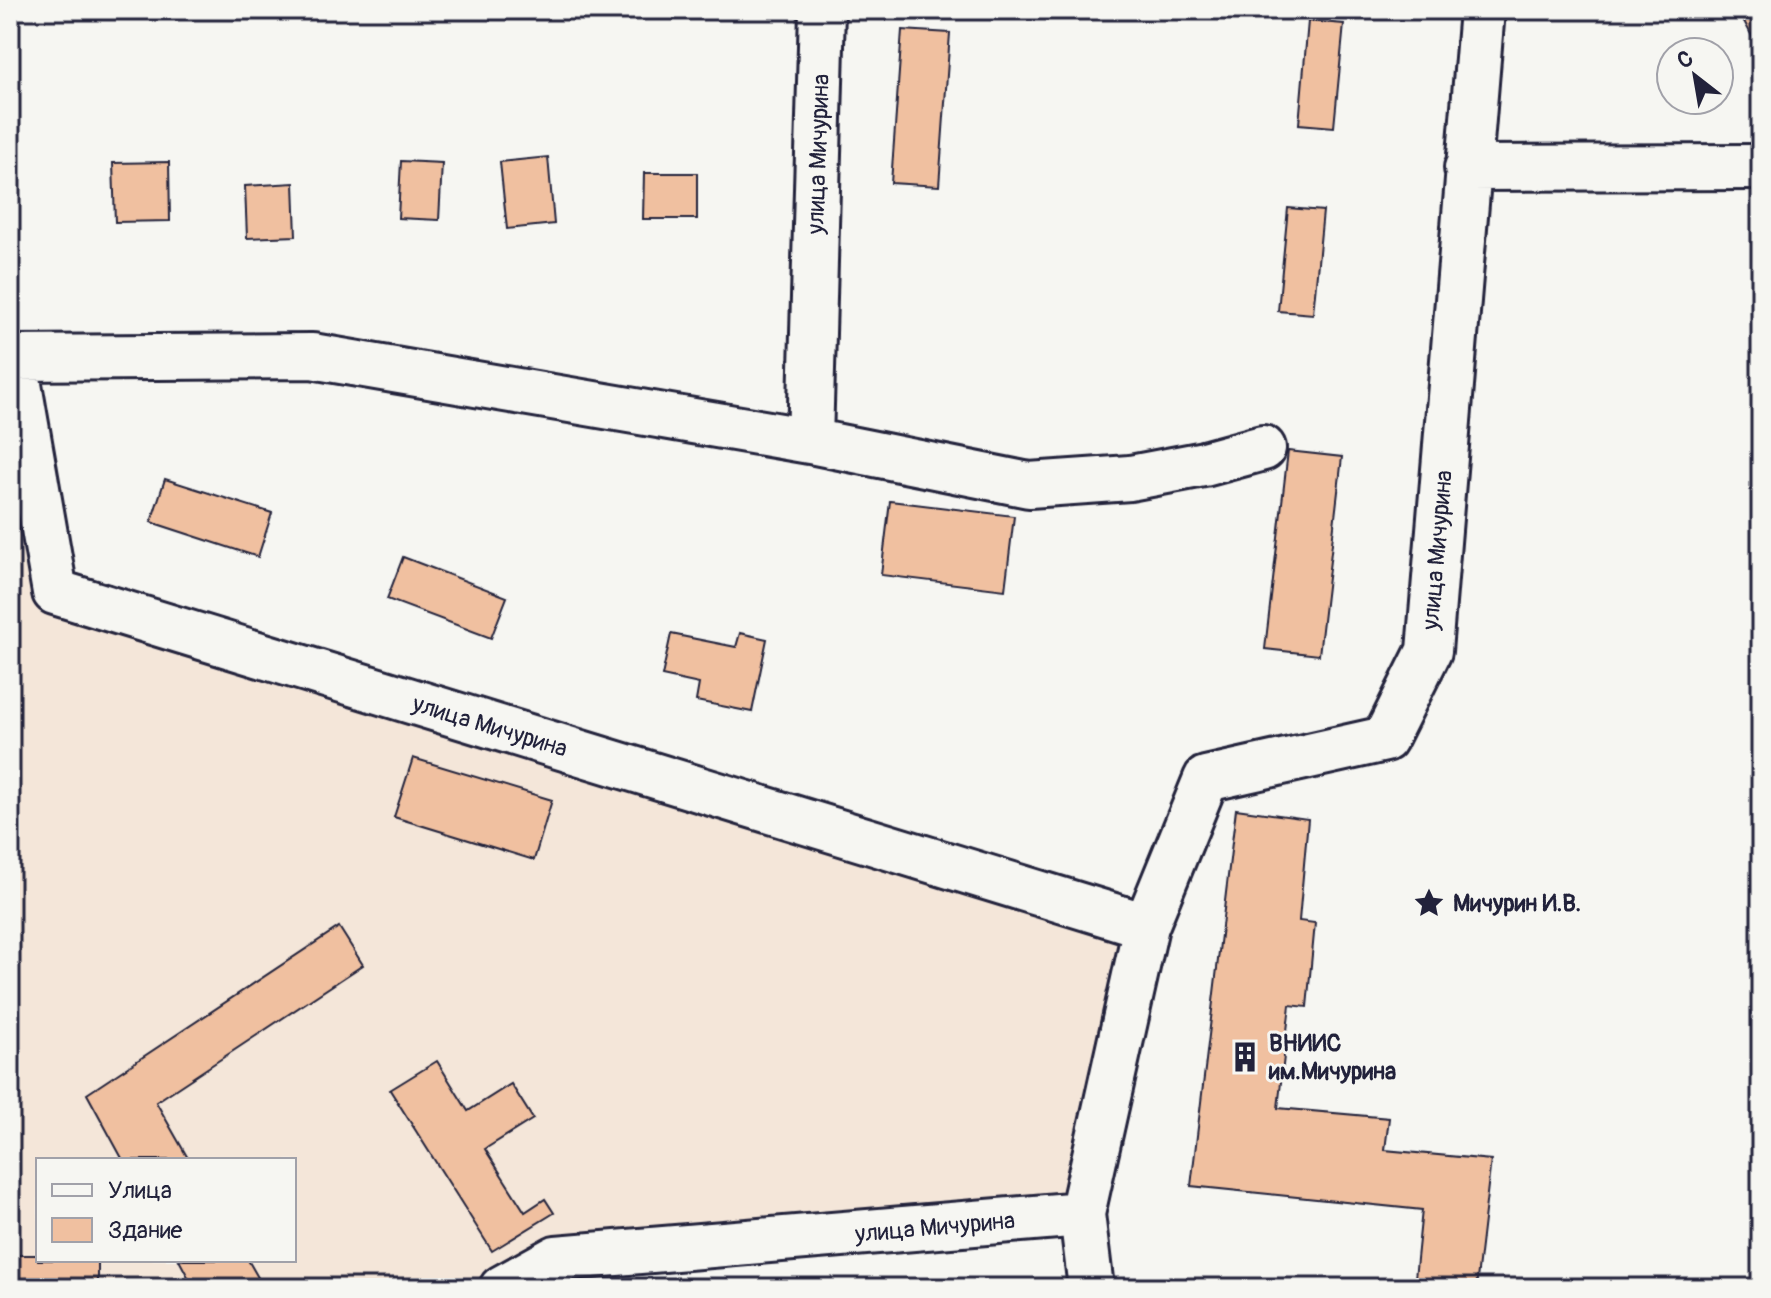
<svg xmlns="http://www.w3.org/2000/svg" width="1771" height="1298" viewBox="0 0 1771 1298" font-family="Pangolin,sans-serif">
  <rect width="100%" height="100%" fill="#f6f6f2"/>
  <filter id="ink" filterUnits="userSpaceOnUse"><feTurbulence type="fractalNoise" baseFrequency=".0125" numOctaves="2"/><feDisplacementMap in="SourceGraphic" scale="16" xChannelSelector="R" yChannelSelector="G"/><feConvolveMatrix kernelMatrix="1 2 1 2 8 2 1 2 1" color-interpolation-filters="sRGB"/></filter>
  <g filter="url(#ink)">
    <path fill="#f4e6d9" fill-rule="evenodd" d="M10,370L55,593L1146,926L1082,1214L556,1258L502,1288H10ZM38,1160H294V1260H38Z"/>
    <path fill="#f0c0a0" stroke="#22223b" stroke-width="2" d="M1738,10H1761V53Z
      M1308,21L1344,24L1334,127L1299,124Z
      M902,30L950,33L939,186L891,183Z
      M548,157L554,224L507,229L500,162Z
      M401,161L442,163L439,220L398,218Z
      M169,162L170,221L115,222L113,163Z
      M644,173H697V219H643Z
      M294,183L296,236L247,238L245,186Z
      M1288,208L1323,211L1313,314L1278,311Z
      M1288,451L1342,457L1319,655L1265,649Z
      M165,479L272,513L258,557L151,522Z
      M890,501L1014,516L1005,590L881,575Z
      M403,557L507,597L491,638L387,599Z
      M740,633L767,639L752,712L696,701L699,684L662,676L671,634L736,647Z
      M413,758L552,800L534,860L394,817Z
      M1236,809L1308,819L1299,921L1315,923L1307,1007L1290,1005L1278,1108L1389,1118L1385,1150L1491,1160L1476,1288H1414L1422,1210L1191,1186Z
      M339,927L363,965L156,1102L189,1160H123L87,1094Z
      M437,1061L468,1111L511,1084L533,1119L485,1149L525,1212L545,1199L554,1213L492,1251L390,1090Z
      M10,1255H38V1260H98V1288H10Z
      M179,1260H248L264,1288H194Z"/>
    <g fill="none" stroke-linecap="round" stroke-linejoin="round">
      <g stroke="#22223b" stroke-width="50">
        <path id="minor" d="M1467,168L1761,167
          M10,358L312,356L810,441L822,10
          M10,370L17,373L55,592L1146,926
          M810,441L1029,485L1130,478L1204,464L1263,448
          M502,1288L556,1258L1082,1214
          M1091,1288L1082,1214L1146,926L1206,779L1385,739L1429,651L1482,10"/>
      </g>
      <use href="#minor" stroke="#f6f6f2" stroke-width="44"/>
    </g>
  </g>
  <defs>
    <g id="sight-bare" transform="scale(2.4)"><path d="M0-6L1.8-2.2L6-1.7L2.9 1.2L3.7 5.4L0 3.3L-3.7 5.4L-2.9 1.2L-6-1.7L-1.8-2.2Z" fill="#22223b" stroke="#f6f6f2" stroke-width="2.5" paint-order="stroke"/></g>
    <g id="building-bare" transform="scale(2.4)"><path d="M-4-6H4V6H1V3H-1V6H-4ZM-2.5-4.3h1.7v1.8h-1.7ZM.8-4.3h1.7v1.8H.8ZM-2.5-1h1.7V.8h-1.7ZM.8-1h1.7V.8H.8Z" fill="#22223b" stroke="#f6f6f2" stroke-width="2.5" paint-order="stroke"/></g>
  </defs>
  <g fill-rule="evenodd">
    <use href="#sight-bare" x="1429" y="903"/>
    <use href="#building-bare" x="1245" y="1057"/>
  </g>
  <g text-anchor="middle" stroke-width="6" stroke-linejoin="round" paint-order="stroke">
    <g font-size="24" fill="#22223b" stroke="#f6f6f2">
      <text transform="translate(818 154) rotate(-88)" y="8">улица Мичурина</text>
      <text transform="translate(1437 550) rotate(-85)" y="8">улица Мичурина</text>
      <text transform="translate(490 726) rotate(17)" y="8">улица Мичурина</text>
      <text transform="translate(935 1227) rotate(-5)" y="8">улица Мичурина</text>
    </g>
    <g font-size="24" font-weight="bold" fill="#22223b" stroke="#f6f6f2" text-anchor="start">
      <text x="1453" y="911">Мичурин И.В.</text>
      <text x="1269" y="1051">ВНИИС<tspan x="1269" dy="28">им.Мичурина</tspan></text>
    </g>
  </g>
  <rect width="1771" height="1298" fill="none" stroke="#f6f6f2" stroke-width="40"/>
  <rect x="20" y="20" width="1731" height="1258" fill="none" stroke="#22223b" stroke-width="3" filter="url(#ink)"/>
  <rect x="36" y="1158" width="260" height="104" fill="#f6f6f2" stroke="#a1a1a9" stroke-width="2"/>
  <rect x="52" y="1184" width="40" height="12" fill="#f6f6f2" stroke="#a1a1a9" stroke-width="2"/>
  <text x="108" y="1198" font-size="24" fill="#22223b">Улица</text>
  <rect x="52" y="1218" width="40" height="24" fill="#f0c0a0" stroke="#a1a1a9" stroke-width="2"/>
  <text x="108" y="1238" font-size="24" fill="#22223b">Здание</text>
  <g transform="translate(1695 76) rotate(329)"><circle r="38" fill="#f6f6f2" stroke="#a1a1a9" stroke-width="2"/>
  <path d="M0-6L14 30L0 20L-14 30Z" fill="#22223b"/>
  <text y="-12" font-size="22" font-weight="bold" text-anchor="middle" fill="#22223b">С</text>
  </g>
</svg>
